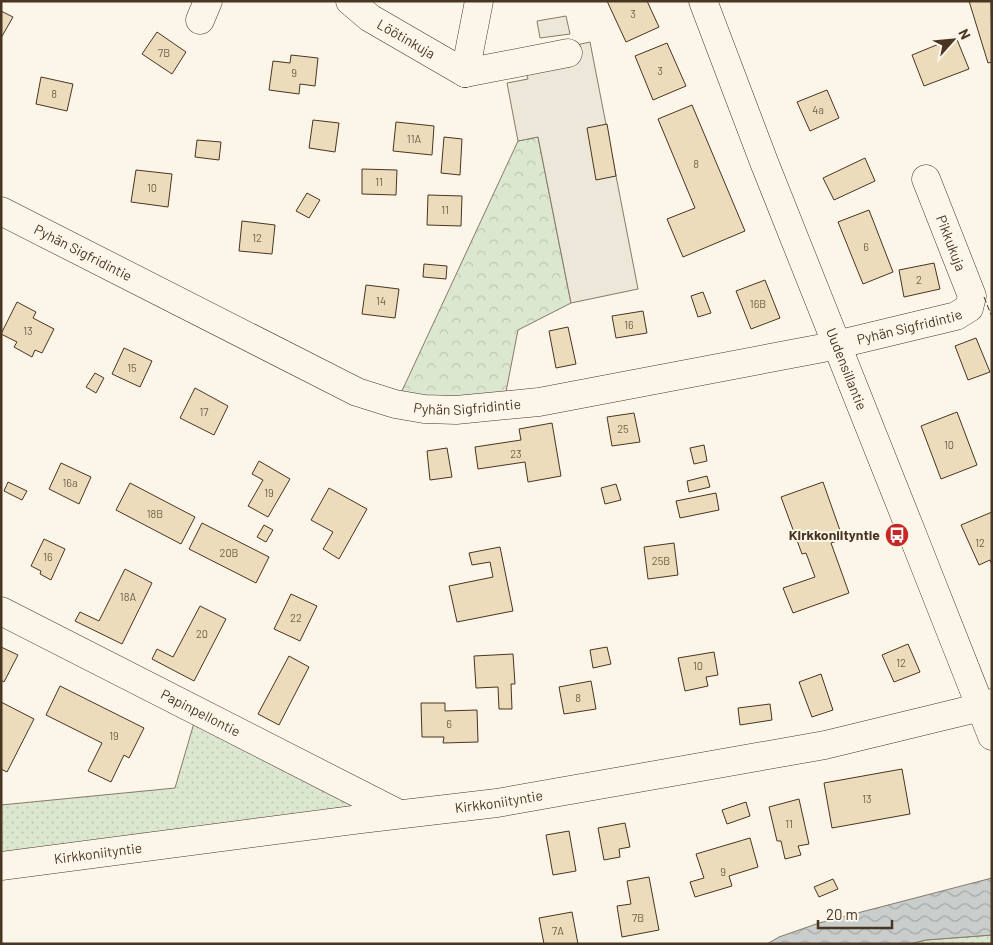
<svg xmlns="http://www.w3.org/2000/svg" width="993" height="945" viewBox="0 0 993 945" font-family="Barlow,sans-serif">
  <defs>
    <pattern id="grass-dots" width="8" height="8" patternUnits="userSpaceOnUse" patternTransform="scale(1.25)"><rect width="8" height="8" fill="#dce7d0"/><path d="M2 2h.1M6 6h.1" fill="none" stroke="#bec7b2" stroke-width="1.8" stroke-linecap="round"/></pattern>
    <pattern id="park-crowns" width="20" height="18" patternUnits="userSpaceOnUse" patternTransform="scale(1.25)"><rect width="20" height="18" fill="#dce7d0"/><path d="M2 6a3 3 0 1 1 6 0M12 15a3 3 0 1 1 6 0" fill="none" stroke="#bec7b2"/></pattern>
    <pattern id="water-waves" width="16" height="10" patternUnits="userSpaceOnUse" patternTransform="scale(1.25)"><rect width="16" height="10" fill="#c9cecd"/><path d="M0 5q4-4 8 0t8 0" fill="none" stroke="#a5a8a6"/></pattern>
  </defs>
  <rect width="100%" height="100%" fill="#fbf6e9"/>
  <path fill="url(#grass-dots)" stroke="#887966" d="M194,723L356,801L359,813L1,857V805L175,788Z
    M992,935V944H909L926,940Z"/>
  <path fill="url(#park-crowns)" stroke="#887966" d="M538,137L571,303L518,330L505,397L459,402L401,393L518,141Z"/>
  <path fill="#ede7d9" stroke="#887966" d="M566,16L570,34L540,38L537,21Z
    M590,42L638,289L571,303L538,137L518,141L507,83L528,79L525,69L568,47Z"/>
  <path fill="url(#water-waves)" stroke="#887966" d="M992,878V935L926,940L909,944H767L779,937L819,923Z"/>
  <path fill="#ecdcbc" stroke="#4a3520" d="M607,1H647L659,27L626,42Z
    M969,1H991L992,62L988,63Z
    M1,11L13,17L1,38Z
    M157,32L186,52L172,74L142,54Z
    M956,37L969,69L924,86L912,55Z
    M667,43L686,86L653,100L635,56Z
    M291,55L318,58L315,86L300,84L299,94L269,90L273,61L290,63Z
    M41,77L73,84L67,111L36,104Z
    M827,90L839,118L810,131L797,102Z
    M692,105L745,231L683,257L667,219L695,208L658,119Z
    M313,120L339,123L335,152L309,148Z
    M396,122L434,126L432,155L393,151Z
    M607,124L616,176L596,180L587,128Z
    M444,137L462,139L460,175L441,173Z
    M197,140L221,142L219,160L195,157Z
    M865,158L875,181L834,200L823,178Z
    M362,169L397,170L396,195L362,194Z
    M136,170L172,174L168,207L131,202Z
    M307,193L320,200L309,218L296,211Z
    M428,195L462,196L461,226L427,225Z
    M869,210L893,272L863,284L838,222Z
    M242,221L275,225L272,254L239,251Z
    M934,263L940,289L904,297L899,270Z
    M424,264L447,266L446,279L423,277Z
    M765,280L780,318L751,329L736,291Z
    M366,285L399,289L395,318L362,314Z
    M703,292L711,313L698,317L691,296Z
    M17,302L36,312L33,318L54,329L42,353L35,350L32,357L14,347L17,342L1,334Z
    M643,311L647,333L616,338L612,316Z
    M568,327L576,364L556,368L549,331Z
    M976,338L990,372L968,380L955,346Z
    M124,348L152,361L140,387L112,374Z
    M95,373L104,378L96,393L86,387Z
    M195,388L228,406L214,435L180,418Z
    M957,412L977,465L941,479L921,426Z
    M634,413L640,442L612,446L607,417Z
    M552,423L561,476L528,482L525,462L478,469L475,447L521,440L519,429Z
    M704,445L707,461L694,464L690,448Z
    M447,448L452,477L430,480L427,451Z
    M259,461L290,479L268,517L248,506L263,480L252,474Z
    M61,463L91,477L79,504L49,489Z
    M707,476L710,487L689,492L687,481Z
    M8,482L27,491L22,500L4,491Z
    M823,482L843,539L831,543L849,593L793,613L783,588L815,577L806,553L802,554L781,497Z
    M130,483L195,517L181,544L116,510Z
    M616,484L621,500L605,504L601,488Z
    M329,488L367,509L339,559L323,549L333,532L311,520Z
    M716,493L719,510L680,518L676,501Z
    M992,512V565L990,560L979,565L961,525Z
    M202,523L269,557L256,583L189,549Z
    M264,525L273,530L266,542L257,537Z
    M44,539L65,549L51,580L40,574L41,571L31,566Z
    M674,543L678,575L648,579L644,547Z
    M500,547L513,611L457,622L449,586L493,577L490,562L472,565L469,553Z
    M125,569L152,583L122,644L75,621L80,612L99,621Z
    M291,594L317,606L300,641L274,629Z
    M200,606L226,619L194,681L152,659L157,649L173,657Z
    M908,644L920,672L894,682L882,655Z
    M1,647L18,655L4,682L1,680Z
    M607,647L611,664L593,668L590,650Z
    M714,652L718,675L706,677L708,686L685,691L678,658Z
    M513,654L515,684H511L512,709H499L498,687L476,688L474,656Z
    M289,656L309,667L279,725L258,714Z
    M821,674L833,710L812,717L799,682Z
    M591,681L596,709L564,714L559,687Z
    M60,686L144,728L129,758L124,755L111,782L88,771L102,743L46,715Z
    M1,702L34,719L7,772L1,769Z
    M421,703H445V711L477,710L478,742L443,743L444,737H422Z
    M770,704L772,720L740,725L738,708Z
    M902,769L910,814L832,828L824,783Z
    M799,799L809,844L798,846L801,855L785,859L781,841H777L769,807Z
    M746,802L750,816L727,824L722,810Z
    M625,823L630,847L619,849L620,857L604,860L598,828Z
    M569,831L576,871L553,875L546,835Z
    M750,838L758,867L729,876L732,886L695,897L690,882L704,878L696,854Z
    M649,877L659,930L622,937L617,906L631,904L627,881Z
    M833,879L838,889L819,897L814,887Z
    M572,912L578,944H544L539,918Z"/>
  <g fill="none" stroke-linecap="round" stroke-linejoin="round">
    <g stroke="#4a3520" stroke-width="29">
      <g id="minor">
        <path id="s1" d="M350,1L370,18L465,73"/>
        <path id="s2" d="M703,1L764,162L913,536L992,736"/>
        <path d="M200,20L208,1"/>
        <path d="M465,73L568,53"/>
        <path d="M465,73L479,1"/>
        <path id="s3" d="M1,211L357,392L395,404L424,409L456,410L539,402L823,348L956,316L969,308L972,296L926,179"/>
        <path id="s4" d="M1,611L399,814"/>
        <path id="s5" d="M1,866L361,819L497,803L825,745L965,711L992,703"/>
      </g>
    </g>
    <use href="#minor" stroke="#fbf6e9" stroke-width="28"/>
    <path stroke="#4a3520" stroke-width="1" stroke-dasharray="6 2.5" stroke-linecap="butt" d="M984,297L992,317"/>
  </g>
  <defs>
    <g id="bus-disc" transform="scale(1.25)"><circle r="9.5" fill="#c62828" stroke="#fbf6e9"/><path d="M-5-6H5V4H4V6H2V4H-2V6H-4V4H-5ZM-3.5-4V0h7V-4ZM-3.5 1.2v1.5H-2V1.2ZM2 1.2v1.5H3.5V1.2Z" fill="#fff"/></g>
  </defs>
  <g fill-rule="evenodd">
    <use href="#bus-disc" x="897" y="535"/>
  </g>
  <g text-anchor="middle" stroke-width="4" stroke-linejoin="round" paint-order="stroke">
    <g font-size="11" fill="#725f47">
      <text x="633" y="18">3</text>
      <text x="164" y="57">7B</text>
      <text x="660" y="75">3</text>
      <text x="294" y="77">9</text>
      <text x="54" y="98">8</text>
      <text x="818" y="114">4a</text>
      <text x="414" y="143">11A</text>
      <text x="696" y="168">8</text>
      <text x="379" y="186">11</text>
      <text x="152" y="192">10</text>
      <text x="445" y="214">11</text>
      <text x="257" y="242">12</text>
      <text x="866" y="251">6</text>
      <text x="919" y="284">2</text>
      <text x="381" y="305">14</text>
      <text x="758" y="308">16B</text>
      <text x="629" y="329">16</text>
      <text x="28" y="335">13</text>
      <text x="132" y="372">15</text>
      <text x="204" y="416">17</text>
      <text x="623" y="433">25</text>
      <text x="949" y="449">10</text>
      <text x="516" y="458">23</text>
      <text x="70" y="487">16a</text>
      <text x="269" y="497">19</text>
      <text x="155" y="518">18B</text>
      <text x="980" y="547">12</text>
      <text x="229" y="557">20B</text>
      <text x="48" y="561">16</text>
      <text x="661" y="565">25B</text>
      <text x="128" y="601">18A</text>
      <text x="296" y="622">22</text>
      <text x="202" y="638">20</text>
      <text x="901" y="667">12</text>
      <text x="698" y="670">10</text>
      <text x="578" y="702">8</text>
      <text x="449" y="728">6</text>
      <text x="114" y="740">19</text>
      <text x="867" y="803">13</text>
      <text x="789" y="828">11</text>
      <text x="723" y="876">9</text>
      <text x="638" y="922">7B</text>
      <text x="558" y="935">7A</text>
    </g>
    <g font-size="14" fill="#4a3520" stroke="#fbf6e9">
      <text dy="5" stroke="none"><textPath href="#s1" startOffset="68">Löötinkuja</textPath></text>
      <text transform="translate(951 243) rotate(69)" y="5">Pikkukuja</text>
      <text dy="5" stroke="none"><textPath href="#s3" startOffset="92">Pyhän Sigfridintie</textPath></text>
      <text dy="5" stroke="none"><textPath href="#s3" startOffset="962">Pyhän Sigfridintie</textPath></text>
      <text dy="5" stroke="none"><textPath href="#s2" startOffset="395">Uudensillantie</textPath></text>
      <text dy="5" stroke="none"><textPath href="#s3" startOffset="512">Pyhän Sigfridintie</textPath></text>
      <text dy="5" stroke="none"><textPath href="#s4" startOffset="224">Papinpellontie</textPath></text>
      <text dy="5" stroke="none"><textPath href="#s5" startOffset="502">Kirkkoniityntie</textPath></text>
      <text dy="5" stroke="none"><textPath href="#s5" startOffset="98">Kirkkoniityntie</textPath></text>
    </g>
    <g font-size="14" font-weight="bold" fill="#4a3520" stroke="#fbf6e9" text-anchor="end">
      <text x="880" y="540">Kirkkoniityntie</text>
    </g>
  </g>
  <rect width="993" height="945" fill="none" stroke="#4a3520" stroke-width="5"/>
  <g transform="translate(953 40) rotate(63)" stroke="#fbf6e9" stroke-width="4" paint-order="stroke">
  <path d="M0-4L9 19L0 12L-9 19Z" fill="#4a3520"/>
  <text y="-8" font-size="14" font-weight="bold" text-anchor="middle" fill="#4a3520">N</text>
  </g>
  <path d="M818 920v8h74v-8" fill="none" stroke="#4a3520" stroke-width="2.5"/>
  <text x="826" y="920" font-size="15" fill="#4a3520" stroke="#fbf6e9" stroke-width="4" paint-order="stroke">20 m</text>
</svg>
